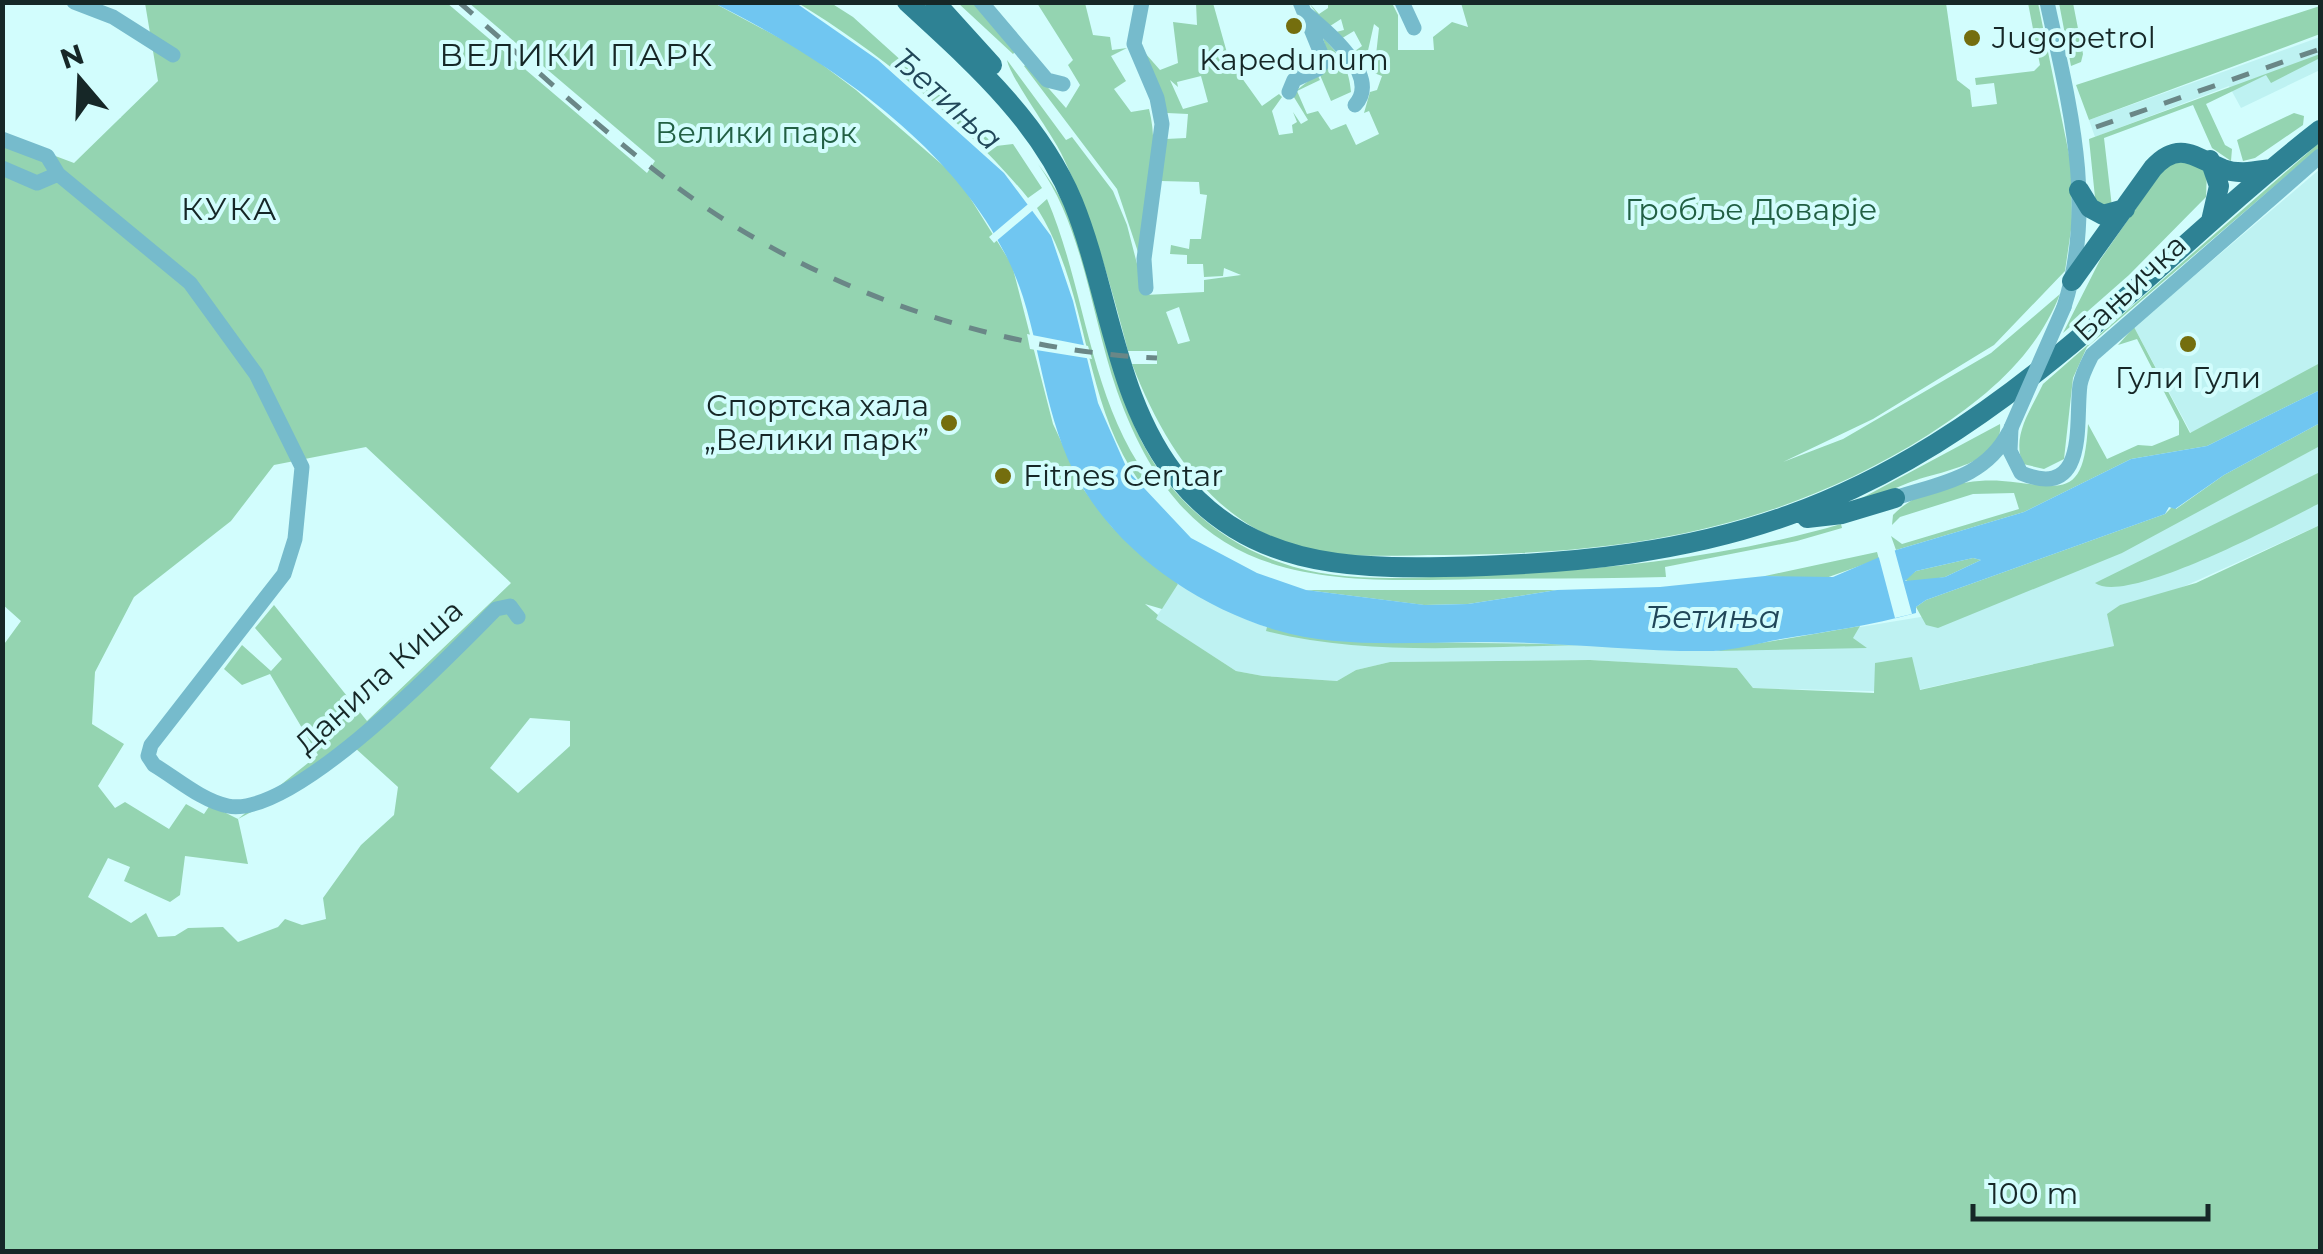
<svg xmlns="http://www.w3.org/2000/svg" width="2323" height="1254" viewBox="0 0 2323 1254" font-family="Montserrat,sans-serif">
  <rect width="100%" height="100%" fill="#d2fdfd"/>
  <path fill="#bef2f2" d="M2320,37V70L2241,108L2229,86L2095,137L2089,120Z
    M2320,169V364L2191,433L2134,327Z
    M2320,446V525L2165,595L2120,605L2108,615L2114,646L1909,692L1753,688L1737,668L1590,660L1390,662L1356,670L1337,681L1263,676L1236,671L1155,619L1178,584L1247,620L1280,632L1351,641L1535,642L1715,651L1951,612L2119,551Z"/>
  <path fill="#94d4b1" fill-rule="evenodd" d="M145,3H447L647,173L655,161L469,3H714L804,51L856,90L954,175L967,193L1012,265L1053,424L1084,490L1112,527L1178,584L1162,609L1145,604L1158,615L1156,619L1236,671L1263,676L1337,681L1356,670L1390,662L1590,660L1737,668L1753,688L1874,693L1875,663L1912,657L1920,690L2114,646L2107,614L2120,605L2196,583L2320,525V1251H3L2,647L21,621L2,604V136L74,163L158,81ZM366,447L511,583L367,721L274,605L255,628L282,659L271,671L242,645L224,669L242,685L270,674L318,755L238,819L210,805L204,814L186,804L169,829L125,802L115,808L98,786L124,744L92,724L95,672L134,597L231,521L274,465ZM530,718L570,721V746L518,793L490,768ZM354,747L398,787L394,815L361,845L323,898L326,919L302,925L285,919L278,927L238,942L223,927L188,928L175,936L158,937L146,913L131,923L88,897L108,858L130,867L124,881L170,902L180,895L185,856L248,864L238,819L304,784Z
    M798,3H831L853,17L996,146L1013,144L1042,188L1028,198C968,125 879,52 798,3Z
    M958,3H974L1015,52L1013,54Z
    M1037,3H1085L1093,35L1110,37L1112,50L1127,48L1111,56L1126,81L1114,89L1131,112L1149,109C1161,155 1145,208 1139,255L1117,189L1024,66L1027,64L1066,108L1080,85L1068,65L1073,60Z
    M1196,3H1213L1229,60L1262,106L1279,94L1282,97L1272,111L1279,135L1293,133L1292,125L1297,122L1293,112L1301,124L1308,120L1292,94L1317,74L1320,80L1297,91L1307,114L1318,111L1331,130L1346,124L1356,145L1379,134L1369,111L1364,113L1370,92L1377,90L1382,76L1374,73L1379,28L1374,24L1367,55L1359,61L1355,51L1362,46L1354,31L1339,40L1332,33L1344,30L1341,19L1327,28L1309,3L1319,14L1328,8V3H1392L1398,15V50H1434L1433,37L1452,22L1468,27L1461,3H1946L1957,80L1970,90L1972,107L1997,104L1994,83L1976,85L1975,78L2034,71L2040,65L2028,3H2038L2071,164L2072,223L2065,271L1994,345L1873,419L1783,462L1843,439L1991,353L2060,294C2035,358 1984,399 1928,435C1774,532 1621,554 1443,555C1394,555 1340,560 1292,545C1208,517 1162,441 1132,364H1157V351H1128C1110,282 1092,217 1061,153C1050,131 1010,77 1007,60L1066,140L1072,137L1113,191L1127,225L1145,295L1204,292V280L1241,275L1224,268L1223,276L1204,277L1203,264H1187V255L1170,254L1171,245L1189,249L1190,239H1201L1207,195L1200,194L1199,182L1161,181L1166,139L1186,138L1188,114L1167,113L1138,45L1160,70L1178,63L1173,22L1197,25ZM1201,76L1208,102L1183,109L1170,80L1178,87L1177,82ZM1179,307L1190,341L1178,344L1166,312Z
    M2059,3H2073L2083,54L2081,62L2071,66Z
    M2320,6V34L2089,120L2076,85Z
    M1323,38C1340,55 1349,67 1351,92L1331,101L1320,75L1330,63Z
    M2320,54V58L2271,83L2266,75L2206,104L2225,145L2232,149L2231,161L2212,148L2193,105L2104,138L2112,207H2096L2089,139Z
    M2294,113L2304,116L2303,125L2255,158L2243,161L2237,140Z
    M2320,142V147L2087,347L2073,378L2064,459L2044,469L2023,464C2011,436 2031,410 2043,384Z
    M2178,160L2207,170L2206,197L2129,275L2063,333L2100,260L2164,168Z
    M1038,164C1103,245 1097,364 1148,453C1176,503 1224,543 1279,562C1336,583 1400,578 1459,576C1587,572 1718,560 1841,524L1842,528L1797,541L1665,567L1666,577C1603,579 1540,578 1476,579C1301,584 1184,580 1117,391C1091,316 1084,228 1038,164Z
    M1047,199C1085,287 1089,395 1146,475L1139,481C1081,398 1090,292 1037,208Z
    M2134,327L2190,433L2320,363V390L2207,446L2131,459L2024,512L1896,550L1891,536L1902,544L2019,509L2014,493L1973,494L1900,517L1892,525L1893,515C1916,490 1968,478 2002,481C2061,486 2084,502 2088,424L2107,459L2138,445L2152,446L2179,435V421L2137,339L2118,345Z
    M2320,423V446L2122,553L1938,628L1926,625L1916,607L1926,600L2165,514L2174,505L2176,509L2224,475Z
    M2000,424C2004,465 1937,471 1908,483C1888,491 1871,499 1849,505Z
    M2320,472V503C2283,522 2127,606 2095,583Z
    M1877,552L1879,559L1823,579L1765,576Z
    M1973,558L1981,560L1945,577L1909,583L1905,579L1916,571Z
    M1306,590H1557L1468,604L1424,605Z
    M1860,626L1853,638L1867,648L1715,651Z
    M1267,627L1351,641L1600,645C1491,645 1372,658 1266,631Z"/>
  <path fill="#70c6f1" fill-rule="evenodd" d="M714,3H796L878,60L1004,173L1051,236L1073,301L1098,403L1128,471L1191,538L1257,573L1306,590L1425,605L1468,604L1557,590L1660,587L1765,576L1833,577L1896,550L2024,512L2131,459L2207,446L2320,390V423L2224,475L2175,509L2169,507L2165,514L1926,600L1916,607V613C1872,625 1826,632 1781,639C1759,643 1735,650 1713,651C1639,652 1564,642 1490,642C1421,641 1342,650 1276,630C1202,608 1128,559 1086,493C1047,432 1044,364 1023,297C979,161 836,64 714,3ZM1973,558L1981,560L1945,577L1905,581L1916,571Z"/>
  <path fill="#d2fdfd" d="M1033,200L1038,206L994,243L989,237Z
    M1027,334L1088,346L1092,359L1030,349Z
    M1894,548L1912,614L1895,618L1878,554Z"/>
  <g fill="none" stroke-linecap="round" stroke-linejoin="round">
    <path stroke="#76bbcc" stroke-width="15" d="M74,2L113,17L173,55
      M981,2L1047,80L1063,84
      M1142,2L1134,44L1157,98L1162,124L1144,259L1146,288
      M1402,2L1414,28
      M2047,2C2069,104 2097,204 2064,307
      M1305,13C1326,30 1382,76 1355,105
      M1289,92L1294,80L1318,69L1324,61L1300,2
      M2,139L47,156L58,174L37,183L2,168
      M58,174L190,283L256,374L302,467L295,539L284,574L151,745L148,756L154,765C176,778 202,801 228,806C294,819 450,655 496,609L510,606L518,617
      M2011,428L2010,451L2021,473C2089,501 2075,422 2080,385C2082,374 2087,365 2092,355L2320,156
      M1895,498C1941,483 1985,478 2009,432"/>
    <path stroke="#2e8294" stroke-width="20" d="M907,2C971,61 1039,120 1073,202C1110,293 1115,403 1180,481C1249,564 1344,569 1444,567C1720,562 1874,512 2086,332C2165,265 2239,193 2320,130
      M935,2L992,65
      M2210,160L2219,186L2211,221
      M2079,190L2090,208L2103,215L2125,209
      M2072,281L2153,168C2179,139 2196,158 2223,169C2239,175 2256,171 2271,169
      M1807,518L1842,514L1895,498"/>
    <path stroke="#6a8787" stroke-width="5" stroke-dasharray="18 18" stroke-linecap="butt" d="M459,2C530,64 599,129 674,185C811,287 987,350 1157,358
      M2096,127L2320,49"/>
    <path stroke="#76bbcc" stroke-width="15" d="M2011,428L2064,307"/>
  </g>
  <g fill="#746e0e" stroke="#d2fdfd" stroke-width="4">
    <circle cx="1294" cy="26" r="10"/>
    <circle cx="1972" cy="38" r="10"/>
    <circle cx="2188" cy="344" r="10"/>
    <circle cx="949" cy="423" r="10"/>
    <circle cx="1003" cy="476" r="10"/>
  </g>
  <g text-anchor="middle" stroke-width="8" stroke-linejoin="round" paint-order="stroke">
    <g font-size="30" fill="#162727" stroke="#d2fdfd" text-anchor="start">
      <text x="1992" y="48">Jugopetrol</text>
      <text x="1294" y="70" text-anchor="middle">Kapedunum</text>
      <text x="2188" y="388" text-anchor="middle">Гули Гули</text>
      <text x="929" y="416" text-anchor="end">Спортска хала<tspan x="929" dy="34">„Велики парк”</tspan></text>
      <text x="1023" y="486">Fitnes Centar</text>
    </g>
    <g font-size="30" fill="#226044" stroke="#d2fdfd">
      <text x="756" y="143">Велики парк</text>
      <text x="1751" y="220">Гробље Доварје</text>
    </g>
    <g font-size="30" fill="#162727" stroke="#d2fdfd">
      <text transform="translate(2130 288) rotate(-43)" y="10">Бањичка</text>
      <text transform="translate(379 677) rotate(-42)" y="10">Данила Киша</text>
    </g>
    <g font-size="32" letter-spacing="2.5" fill="#162727" stroke="#d2fdfd">
      <text x="577" y="66">ВЕЛИКИ ПАРК</text>
      <text x="230" y="220">КУКА</text>
    </g>
    <g font-size="32" font-style="italic" fill="#214759" stroke="#d2fdfd">
      <text transform="translate(947 99) rotate(42)" y="11">Ђетиња</text>
      <text x="1713" y="628">Ђетиња</text>
    </g>
  </g>
  <rect width="2323" height="1254" fill="none" stroke="#162727" stroke-width="10"/>
  <g transform="translate(80 80) rotate(341)" stroke="#d2fdfd" stroke-width="8" paint-order="stroke">
  <path d="M0-8L18 38L0 25L-18 38Z" fill="#162727"/>
  <text y="-15" font-size="28" font-weight="bold" text-anchor="middle" fill="#162727">N</text>
  </g>
  <path d="M1973 1204v15h235v-15" fill="none" stroke="#162727" stroke-width="5"/>
  <text x="1988" y="1204" font-size="30" fill="#162727" stroke="#d2fdfd" stroke-width="8" paint-order="stroke">100 m</text>
</svg>
